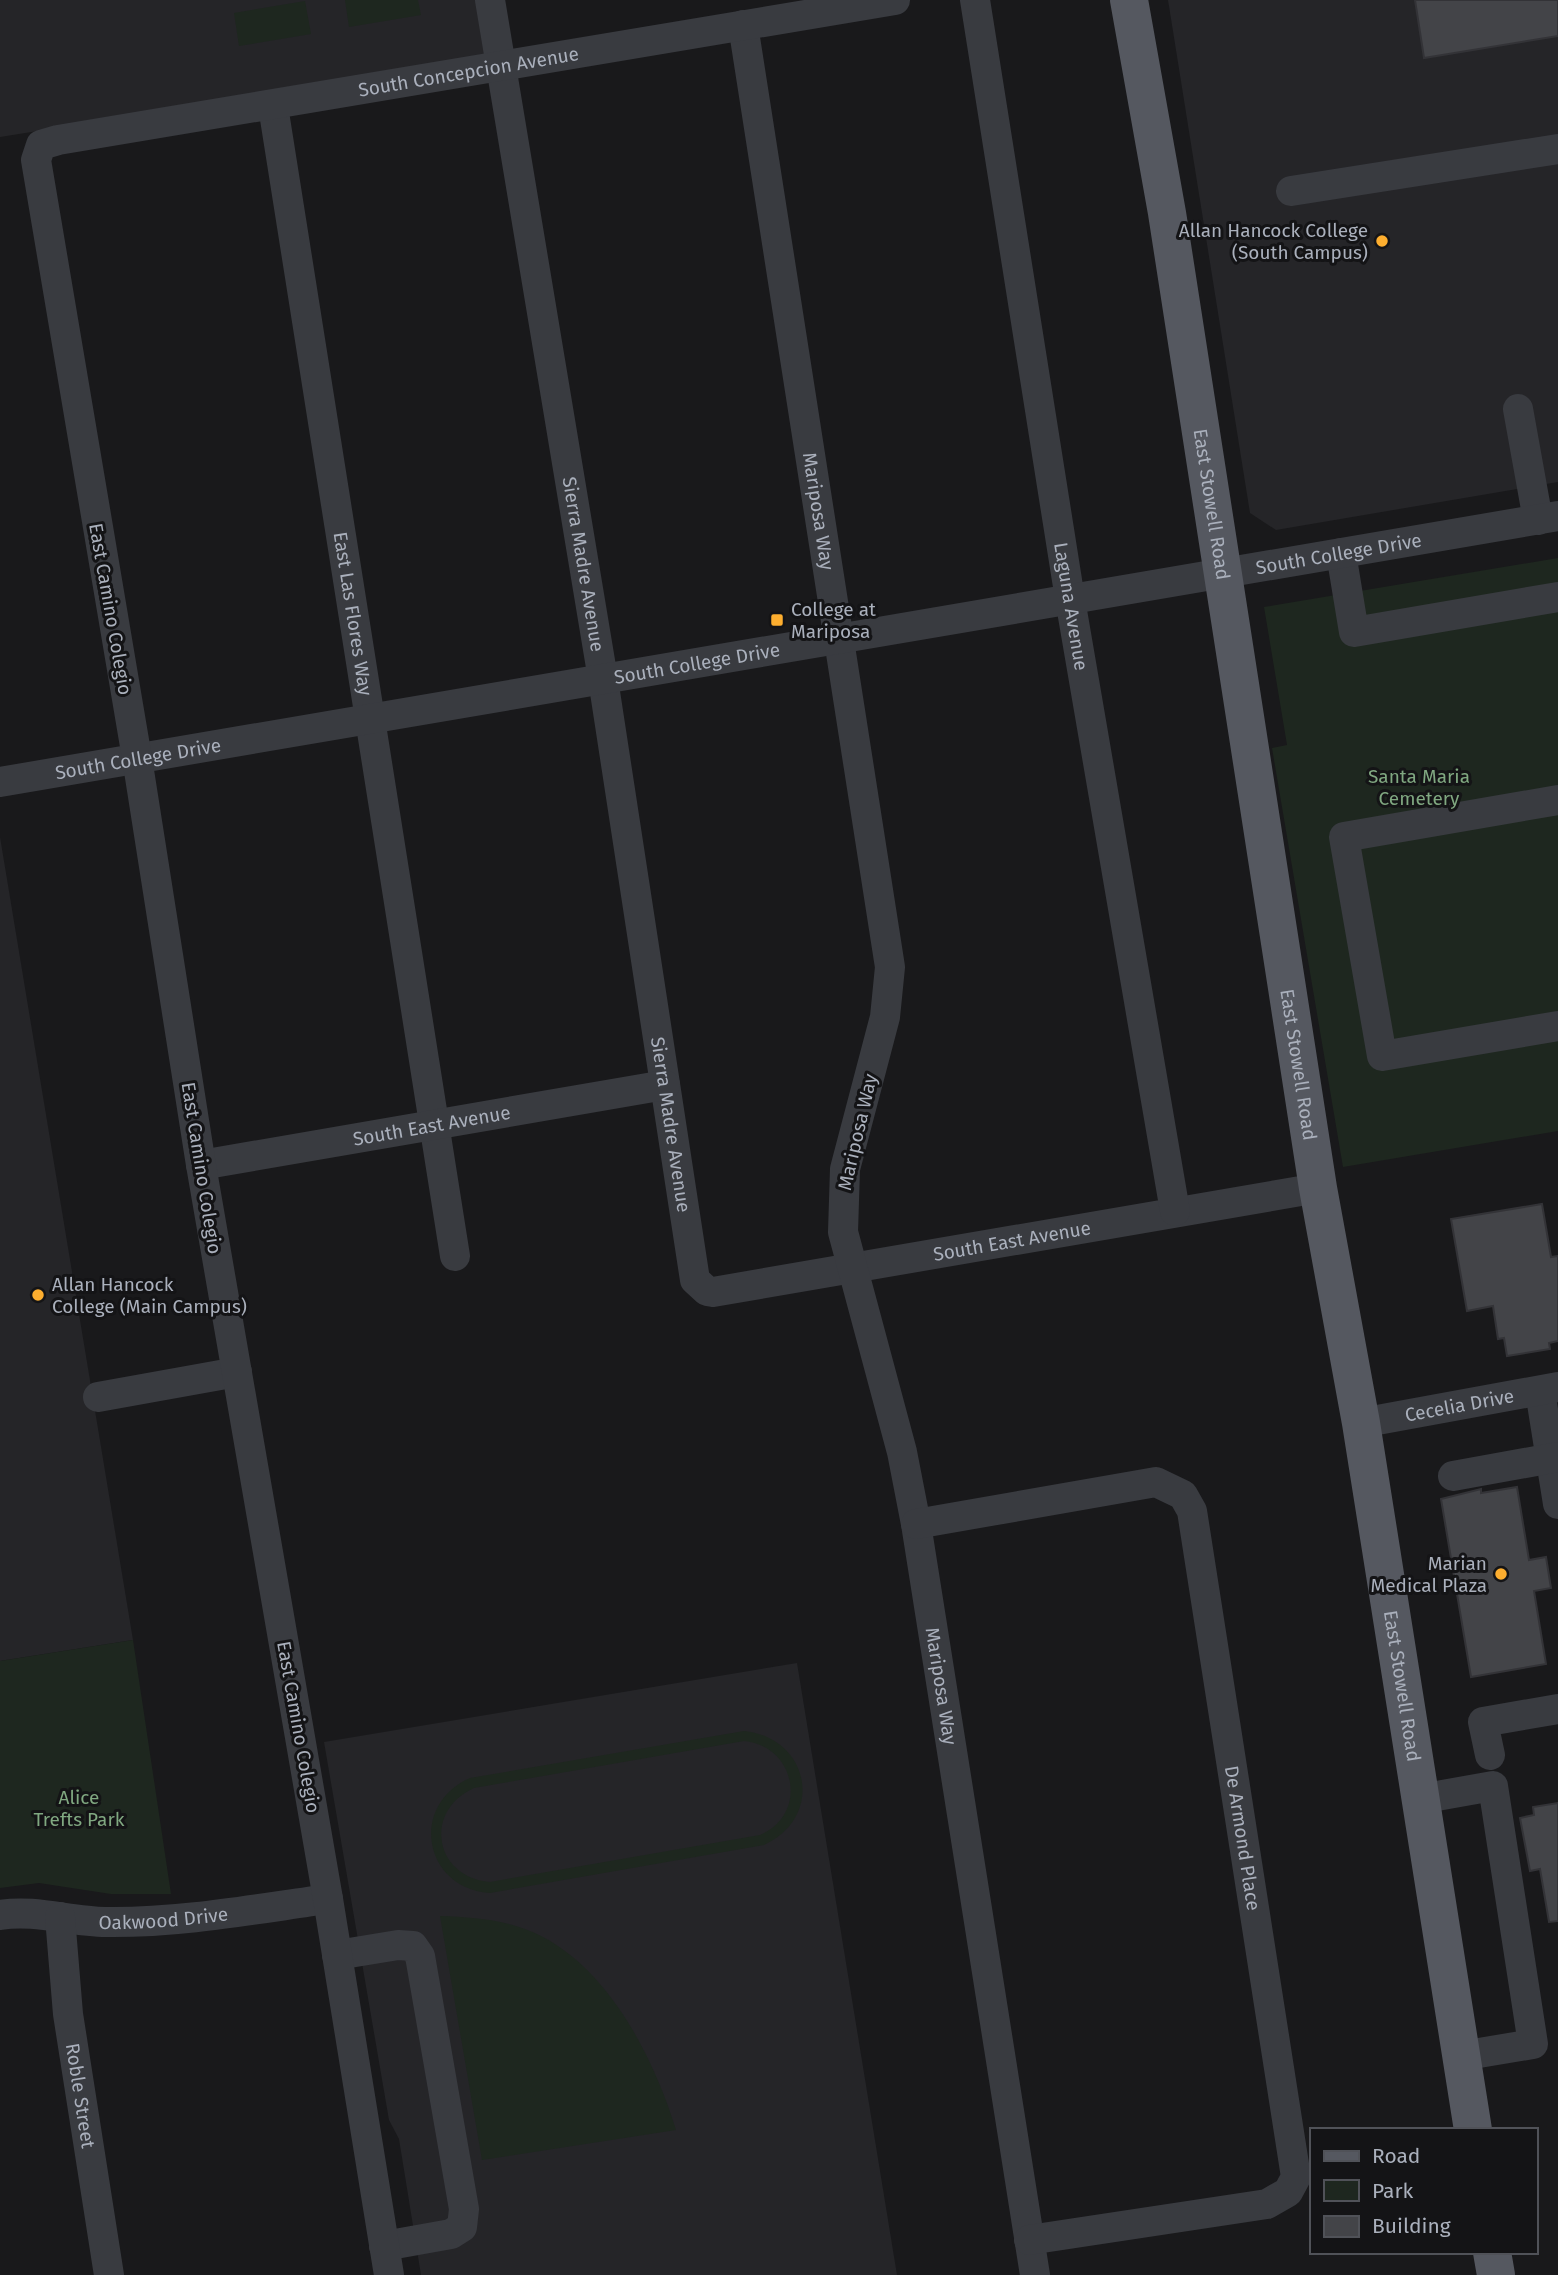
<svg xmlns="http://www.w3.org/2000/svg" width="1558" height="2275" viewBox="0 0 1558 2275" font-family="'Fira Sans',sans-serif">
  <rect width="100%" height="100%" fill="#19191b"/>
  <path fill="#252528" d="M0,0H485L494,58L0,137Z
    M1168,0H1558V482L1276,530L1250,513Z
    M0,837L133,1640L0,1661Z
    M797,1663L897,2275H421L399,2139L389,2120L324,1742Z"/>
  <path fill="#1e271f" fill-rule="evenodd" d="M345,0H418L421,15L349,27Z
    M305,1L311,34L239,46L234,13Z
    M1558,558V1131L1343,1167L1272,748L1287,745L1264,607Z
    M133,1640L171,1894H111L39,1883L0,1888V1661Z
    M744,1731C810,1738 825,1817 764,1845L490,1893C423,1888 409,1805 470,1778ZM744,1741C796,1746 809,1814 760,1835L490,1882C434,1877 423,1811 474,1788Z
    M440,1916C468,1917 498,1919 525,1929C604,1958 653,2055 676,2130L482,2160Z"/>
  <path fill="#434448" stroke="#333337" stroke-width="2" d="M1415,0H1558V36L1424,58Z
    M1542,1204L1551,1257L1558,1256V1341L1549,1343L1550,1349L1507,1356L1504,1338L1498,1339L1493,1306L1467,1311L1451,1219Z
    M1517,1487L1529,1560L1546,1557L1551,1588L1534,1591L1546,1664L1471,1677L1441,1499L1481,1489V1493Z
    M1558,1803V1921L1549,1922L1540,1869L1530,1871L1520,1818L1534,1815L1533,1807Z"/>
  <g fill="none" stroke-linecap="round" stroke-linejoin="round">
    <g stroke="#393b40" stroke-width="30">
      <path id="s1" d="M490,0L603,679L695,1280L707,1291L713,1292L1318,1188"/>
      <path id="s2" d="M975,0L1070,599L1175,1211"/>
      <path id="s3" d="M743,25L890,967L885,1017L845,1169L843,1232L902,1452L916,1524L1035,2275"/>
      <path id="s4" d="M273,106L455,1256"/>
      <path d="M1291,191L1558,149"/>
      <path d="M1518,409L1538,520"/>
      <path d="M1341,553L1354,632L1558,597"/>
      <path id="s5" d="M0,782L1558,516"/>
      <path d="M1558,800L1344,837L1382,1056L1558,1026"/>
      <path id="s6" d="M201,1165L665,1085"/>
      <path d="M1540,1391L1558,1504"/>
      <path d="M98,1397L237,1372"/>
      <path id="s7" d="M1361,1423L1558,1387"/>
      <path d="M1453,1476L1558,1457"/>
      <path id="s8" d="M916,1524L1156,1482L1183,1495L1192,1511L1296,2177L1288,2192L1267,2204L1029,2240"/>
      <path d="M1490,1755L1483,1722L1558,1709"/>
      <path d="M1420,1799L1493,1786L1533,2044L1461,2056"/>
      <path id="s9" d="M0,1915C36,1909 70,1922 106,1922C180,1923 255,1909 328,1899"/>
      <path id="s10" d="M60,1917L68,2014L109,2275"/>
      <path d="M337,1955L398,1945L413,1946L420,1956L464,2209L462,2227L451,2234L384,2246"/>
      <path id="s11" d="M389,2275L328,1899L201,1165L137,758L36,160L41,145L58,140L895,0"/>
    </g>
    <g stroke="#555860" stroke-width="38">
      <path id="s12" d="M1129,0L1167,213L1318,1188L1361,1423L1473,2130"/>
      <path d="M1492,2252L1496,2275"/>
    </g>
  </g>
  <g fill="#fdae2f" stroke="#141416" stroke-width="2.5">
    <circle cx="1382" cy="241" r="7"/>
    <rect x="770" y="613" width="14" height="14" rx="3.5"/>
    <circle cx="38" cy="1295" r="7"/>
    <circle cx="1501" cy="1574" r="7"/>
  </g>
  <g text-anchor="middle" stroke-width="6" stroke-linejoin="round" paint-order="stroke">
    <g font-size="19" fill="#aab0bc" stroke="#141416">
      <text dy="7" stroke="none"><textPath href="#s11" startOffset="2594">South Concepcion Avenue</textPath></text>
      <text dy="7" stroke="none"><textPath href="#s12" startOffset="511">East Stowell Road</textPath></text>
      <text dy="7" stroke="none"><textPath href="#s3" startOffset="492">Mariposa Way</textPath></text>
      <text dy="7" stroke="none"><textPath href="#s5" startOffset="1358">South College Drive</textPath></text>
      <text dy="7" stroke="none"><textPath href="#s1" startOffset="572">Sierra Madre Avenue</textPath></text>
      <text dy="7" stroke="none"><textPath href="#s2" startOffset="614">Laguna Avenue</textPath></text>
      <text transform="translate(111 609) rotate(80)" y="7">East Camino Colegio</text>
      <text dy="7" stroke="none"><textPath href="#s4" startOffset="514">East Las Flores Way</textPath></text>
      <text dy="7" stroke="none"><textPath href="#s5" startOffset="707">South College Drive</textPath></text>
      <text dy="7" stroke="none"><textPath href="#s5" startOffset="140">South College Drive</textPath></text>
      <text dy="7" stroke="none"><textPath href="#s12" startOffset="1078">East Stowell Road</textPath></text>
      <text dy="7" stroke="none"><textPath href="#s6" startOffset="234">South East Avenue</textPath></text>
      <text dy="7" stroke="none"><textPath href="#s1" startOffset="1139">Sierra Madre Avenue</textPath></text>
      <text transform="translate(857 1132) rotate(-77)" y="7">Mariposa Way</text>
      <text transform="translate(202 1168) rotate(81)" y="7">East Camino Colegio</text>
      <text dy="7" stroke="none"><textPath href="#s1" startOffset="1622">South East Avenue</textPath></text>
      <text dy="7" stroke="none"><textPath href="#s7" startOffset="100">Cecelia Drive</textPath></text>
      <text dy="7" stroke="none"><textPath href="#s3" startOffset="1689">Mariposa Way</textPath></text>
      <text dy="7" stroke="none"><textPath href="#s12" startOffset="1708">East Stowell Road</textPath></text>
      <text transform="translate(299 1727) rotate(80)" y="7">East Camino Colegio</text>
      <text dy="7" stroke="none"><textPath href="#s8" startOffset="623">De Armond Place</textPath></text>
      <text dy="7" stroke="none"><textPath href="#s9" startOffset="164">Oakwood Drive</textPath></text>
      <text dy="7" stroke="none"><textPath href="#s10" startOffset="180">Roble Street</textPath></text>
    </g>
    <g font-size="19" fill="#aab0bc" stroke="#141416" text-anchor="end">
      <text x="1368" y="237">Allan Hancock College<tspan x="1368" dy="22">(South Campus)</tspan></text>
      <text x="791" y="616" text-anchor="start">College at<tspan x="791" dy="22">Mariposa</tspan></text>
      <text x="52" y="1291" text-anchor="start">Allan Hancock<tspan x="52" dy="22">College (Main Campus)</tspan></text>
      <text x="1487" y="1570">Marian<tspan x="1487" dy="22">Medical Plaza</tspan></text>
    </g>
    <g font-size="19" fill="#80a881" stroke="#141416">
      <text x="1419" y="783">Santa Maria<tspan x="1419" dy="22">Cemetery</tspan></text>
      <text x="79" y="1804">Alice<tspan x="79" dy="22">Trefts Park</tspan></text>
    </g>
  </g>
  <rect x="1310" y="2128" width="228" height="126" fill="#141416" stroke="#505258" stroke-width="2"/>
  <rect x="1324" y="2151" width="35" height="10" fill="#555860" stroke="#505258" stroke-width="2"/>
  <text x="1372" y="2163" font-size="21" fill="#aab0bc">Road</text>
  <rect x="1324" y="2180" width="35" height="21" fill="#1e271f" stroke="#505258" stroke-width="2"/>
  <text x="1372" y="2198" font-size="21" fill="#aab0bc">Park</text>
  <rect x="1324" y="2216" width="35" height="21" fill="#434448" stroke="#505258" stroke-width="2"/>
  <text x="1372" y="2233" font-size="21" fill="#aab0bc">Building</text>
</svg>
